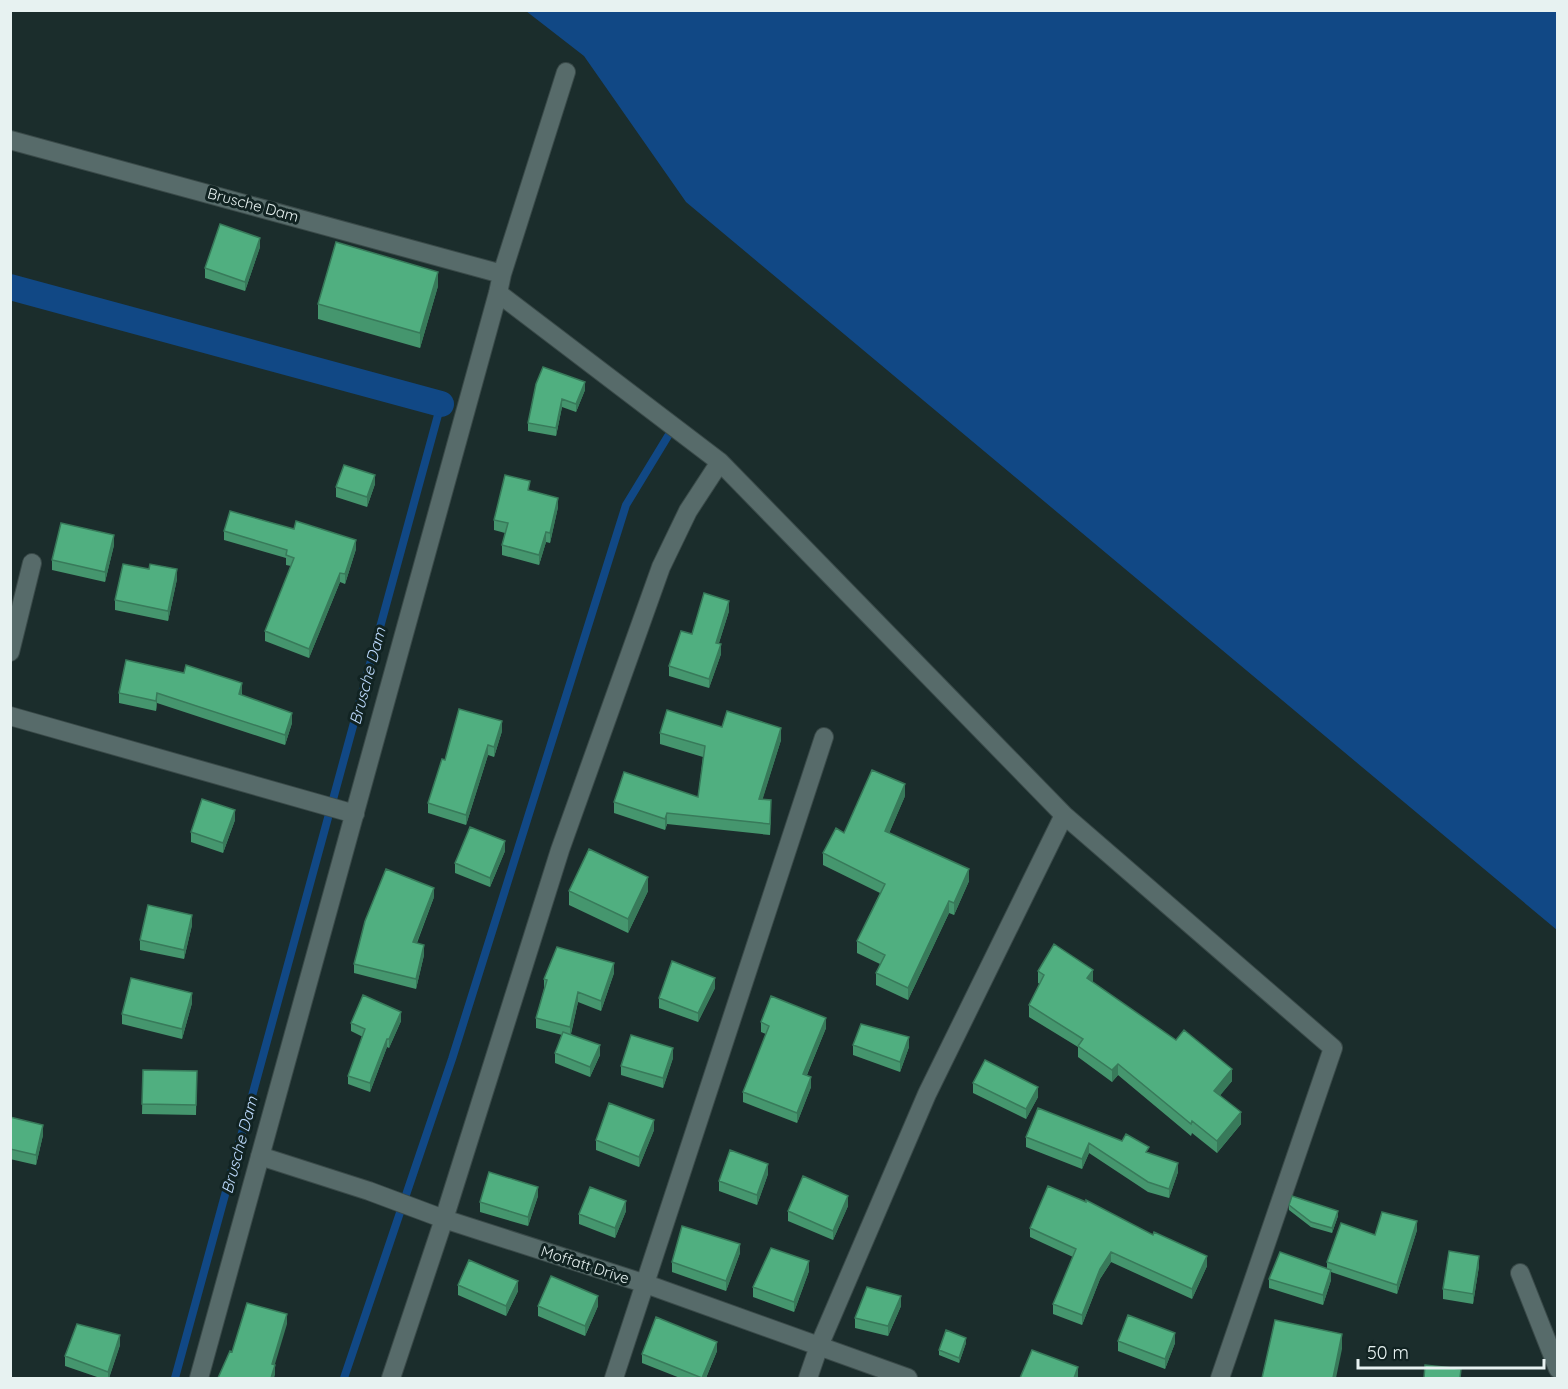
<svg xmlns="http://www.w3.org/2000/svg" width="1568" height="1389" viewBox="0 0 1568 1389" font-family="Quicksand,sans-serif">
  <rect width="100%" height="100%" fill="#1b2d2c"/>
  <path fill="#114885" d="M526,11H1557V930L686,202L584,56Z"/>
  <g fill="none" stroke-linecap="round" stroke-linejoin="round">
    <path stroke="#114885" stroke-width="8" d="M175,1378L441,404
      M344,1378L452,1059L626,505L668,436"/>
    <path stroke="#114885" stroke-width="26" d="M10,287L441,404"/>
    <g stroke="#3a4a49" stroke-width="20">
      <path id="street" d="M10,140L502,274L498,293L199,1378
        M502,274L566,72
        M498,293L720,462L1064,815L1333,1048L1220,1378
        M10,652L32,563
        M10,716L355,814
        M260,1156L369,1191L444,1219L646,1284L908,1378
        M1520,1273L1558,1369
        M391,1378L444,1219L560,850L661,567L688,511L720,462
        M614,1378L824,737
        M808,1378L819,1346L927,1094L1064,815"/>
    </g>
    <use href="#street" stroke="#576b6a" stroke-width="18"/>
  </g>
  <path fill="#45966e" d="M260,247L245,291L205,278V268Z
    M438,286L420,348L318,319V304Z
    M536,384L585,390L576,412L562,407L556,436L528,431V423Z
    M375,484L367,507L336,497V487Z
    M530,491L558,507L550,543L546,542L539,565L502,555V545L505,533L494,530V520Z
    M224,531L356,549L345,584L340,582L309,658L265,641V631L291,566L286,565V558L224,540Z
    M114,545L105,582L52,570V560Z
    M149,569L177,579L168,621L115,610V600Z
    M729,611L719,643L721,654L709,688L669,676V666L692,634Z
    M242,692V695L292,723L285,745L157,703L156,711L119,703V693Z
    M722,727L781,740L762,800L771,812L770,835L667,824L665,830L614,813V802L698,797L703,757L660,744V733Z
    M502,731L494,757L488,755L466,825L428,813V803L445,760Z
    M905,796L889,833L969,881L954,915L949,913L908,1000L876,985V973L880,964L857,953V941L880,893L823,865V853L844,833Z
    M235,820L223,853L191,842V832Z
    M505,851L490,887L455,873V863Z
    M569,891H648L628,933L569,905Z
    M434,897L417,943L424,955L416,989L354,973V964Z
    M192,925L184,959L140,950V940Z
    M1038,971L1093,982L1232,1081L1220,1095L1241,1124L1217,1153L1192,1133L1191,1136L1118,1075L1112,1082L1078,1057V1047L1029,1017V1005L1040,984L1038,983Z
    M614,973L601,1011L578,1002L571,1034L600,1055L590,1077L555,1063V1053L562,1035L536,1028V1018L544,989V979Z
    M715,988L698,1022L659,1008V998Z
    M192,1003L182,1039L122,1024V1014Z
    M401,1021L389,1048L387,1047L370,1092L348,1084V1076L363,1037L351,1031V1023Z
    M761,1022L826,1028L807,1075L811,1087L797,1123L743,1102V1092L766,1034L761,1032Z
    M853,1045L909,1047L900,1072L853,1055Z
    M673,1058L663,1088L621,1075V1066Z
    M143,1070L197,1071L196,1115L142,1114Z
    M973,1083L1038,1097L1026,1119L973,1093Z
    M1038,1108L1149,1153L1178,1172L1169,1198L1148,1192L1089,1153L1082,1169L1026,1147V1137Z
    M10,1117L43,1135L36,1165L10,1159Z
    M654,1130L639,1167L596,1150V1140Z
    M768,1174L757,1205L719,1191V1181Z
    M538,1196L528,1226L480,1212V1202Z
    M1289,1205L1338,1216L1332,1233L1311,1227L1289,1210Z
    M848,1206L833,1240L788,1221V1211Z
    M626,1211L615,1238L579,1224V1214Z
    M1030,1228L1207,1266L1192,1299L1111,1262L1100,1279L1082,1325L1053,1314V1304L1073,1257L1030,1237Z
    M1417,1230L1397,1294L1331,1272V1280L1323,1305L1269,1288V1279L1327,1269V1262L1375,1235Z
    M740,1253L726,1291L672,1272V1262Z
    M1479,1266L1473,1304L1443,1299V1289Z
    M809,1271L794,1312L753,1297V1287Z
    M458,1285L518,1291L506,1316L458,1295Z
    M538,1306H598L585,1336L538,1316Z
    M901,1306L888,1336L855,1328V1318Z
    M1118,1341L1175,1343L1165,1369L1118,1351Z
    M966,1343L959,1363L939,1355V1350Z
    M120,1345L109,1378H100L65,1366V1356Z
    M717,1351L706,1378H680L642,1363V1354Z"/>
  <path fill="#387a5a" d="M260,238V247L245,291V282Z
    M438,272V286L420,348V333Z
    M585,382V390L576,412V404Z
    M562,399V407L556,436V428Z
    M375,475V484L367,507V497Z
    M558,498V507L550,543V533Z
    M546,532V542L539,565V555Z
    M114,535V545L105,582V572Z
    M356,540V549L345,584V574Z
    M177,569V579L168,621V611Z
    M340,573V582L309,658V649Z
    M729,601V611L716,652V643Z
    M721,644V654L709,688V679Z
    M242,683V692L239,704V694Z
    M157,693V703L156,711V701Z
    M292,713V723L285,745V735Z
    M502,721V731L494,757V747Z
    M781,728V740L759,811V799Z
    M488,745V755L466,825V815Z
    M905,784V796L885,843V831Z
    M771,800V812L770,835V824Z
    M235,810V820L223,853V843Z
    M667,813V824L665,830V819Z
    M505,841V851L490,887V878Z
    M969,869V881L954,915V903Z
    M648,877V891L628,933V919Z
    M434,888V897L413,952V942Z
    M949,901V913L908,1000V988Z
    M192,915V925L184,959V950Z
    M424,945V955L416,989V979Z
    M614,963V973L601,1011V1001Z
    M1093,970V982L1087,978Z
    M715,978V988L698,1022V1013Z
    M578,992V1002L570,1037V1027Z
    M192,993V1003L182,1039V1029Z
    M401,1012V1021L389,1048V1039Z
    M826,1018V1028L803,1084V1074Z
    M909,1037V1047L900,1072V1062Z
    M387,1039V1047L370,1092V1083Z
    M600,1045V1055L590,1077V1067Z
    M673,1048V1058L663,1088V1078Z
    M1118,1064V1075L1112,1082V1070Z
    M1232,1069V1081L1214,1103V1091Z
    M811,1077V1087L797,1123V1113Z
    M1038,1087V1097L1026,1119V1109Z
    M1241,1112V1124L1217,1153V1141Z
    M654,1120V1130L639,1167V1157Z
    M43,1125V1135L36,1165V1155Z
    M1089,1143V1153L1082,1169V1159Z
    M1178,1163V1172L1169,1198V1189Z
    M768,1164V1174L757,1205V1195Z
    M538,1187V1196L528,1226V1217Z
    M848,1196V1206L833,1240V1231Z
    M626,1201V1211L615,1238V1228Z
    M1338,1211V1216L1332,1233V1228Z
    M1417,1221V1230L1397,1294V1285Z
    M740,1244V1253L726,1291V1281Z
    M1111,1252V1262L1100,1279L1082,1325V1315L1100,1269Z
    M1207,1256V1266L1192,1299V1289Z
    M1479,1256V1266L1473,1304V1294Z
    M809,1261V1271L794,1312V1302Z
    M1331,1270V1280L1323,1305V1295Z
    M518,1281V1291L506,1316V1306Z
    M598,1296V1306L585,1336V1326Z
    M901,1296V1306L888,1336V1326Z
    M287,1314V1324L272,1374V1364Z
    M1175,1333V1343L1165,1369V1359Z
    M1342,1334V1349L1336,1378H1333Z
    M120,1335V1345L109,1378H108V1372Z
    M966,1338V1343L959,1363V1358Z
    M717,1342V1351L706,1378H702Z
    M275,1365V1375L274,1378H271Z
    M1078,1367V1378H1074Z"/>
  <path fill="#50af80" stroke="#387a5a" stroke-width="1.5" d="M220,224L260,238L245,282L205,268Z
    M336,242L438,272L420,333L318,304Z
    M543,367L585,382L576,404L562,399L556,428L528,423L536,384Z
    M344,465L375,475L367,497L336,487Z
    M505,475L530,481L528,490L558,498L550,533L546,532L539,555L502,545L508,523L494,520Z
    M230,511L294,529L296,521L356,540L345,574L340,573L309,649L265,631L294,558L286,555L287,550L224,531Z
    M61,523L114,535L105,572L52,560Z
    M123,564L149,569L150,564L177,569L168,611L115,600Z
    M704,593L729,601L716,643L721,644L709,679L669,666L681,631L692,634Z
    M126,660L184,673L186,665L242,683L239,694L292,713L285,735L157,693L156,701L119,693Z
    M459,709L502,721L494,747L488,745L466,815L428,803L442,759L445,760Z
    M667,710L722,727L727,711L781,728L759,799L771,800L770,824L667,813L665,819L614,802L624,772L698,797L705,746L660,733Z
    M872,770L905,784L885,831L969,869L954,903L949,901L908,988L876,973L885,955L857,941L885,884L823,853L836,828L844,833Z
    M202,799L235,810L223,843L191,832Z
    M470,827L505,841L490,878L455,863Z
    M589,849L648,877L628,919L569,891Z
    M386,869L434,888L413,942L424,945L416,979L354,964L365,921Z
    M148,905L192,915L184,950L140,940Z
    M1054,944L1093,970L1087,978L1176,1040L1184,1030L1232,1069L1214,1091L1241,1112L1217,1141L1192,1121L1191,1124L1118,1064L1112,1070L1078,1046L1083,1039L1029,1005L1044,975L1038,971Z
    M557,947L614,963L601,1001L578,992L570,1027L536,1018L547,980L544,979Z
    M672,961L715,978L698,1013L659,998Z
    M131,978L192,993L182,1029L122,1014Z
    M363,995L401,1012L389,1039H387L370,1083L348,1076L365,1029L351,1023Z
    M771,996L826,1018L803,1074L811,1077L797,1113L743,1092L769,1026L761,1022Z
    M861,1024L909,1037L900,1062L853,1045Z
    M563,1032L600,1045L590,1067L555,1053Z
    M631,1035L673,1048L663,1078L621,1066Z
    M985,1060L1038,1087L1026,1109L973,1083Z
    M143,1070L197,1071L196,1105L142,1104Z
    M609,1103L654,1120L639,1157L596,1140Z
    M1038,1108L1122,1141L1126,1134L1149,1147L1146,1152L1178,1163L1169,1189L1148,1182L1089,1143L1082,1159L1026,1137Z
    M10,1117L43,1125L36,1155L10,1149Z
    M730,1150L768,1164L757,1195L719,1181Z
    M489,1172L538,1187L528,1217L480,1202Z
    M803,1176L848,1196L833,1231L788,1211Z
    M1048,1186L1086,1202V1200L1153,1235L1154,1232L1207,1256L1192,1289L1111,1252L1100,1269L1082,1315L1053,1304L1076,1249L1030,1228Z
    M590,1187L626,1201L615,1228L579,1214Z
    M1292,1196L1338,1211L1332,1228L1311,1222L1289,1205Z
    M1382,1212L1417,1221L1397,1285L1327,1262L1341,1223L1375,1235Z
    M682,1226L740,1244L726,1281L672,1262Z
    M771,1248L809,1261L794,1302L753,1287Z
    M1449,1251L1479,1256L1473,1294L1443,1289Z
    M1280,1252L1331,1270L1323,1295L1269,1279Z
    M469,1260L518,1281L506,1306L458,1285Z
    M551,1276L598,1296L585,1326L538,1306Z
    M867,1287L901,1296L888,1326L855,1318Z
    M247,1303L287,1314L272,1364L275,1365L271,1378H218L230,1351L232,1352Z
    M1128,1315L1175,1333L1165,1359L1118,1341Z
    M656,1317L717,1342L702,1378L642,1354Z
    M1275,1320L1342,1334L1333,1378H1262Z
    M77,1324L120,1335L108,1372L65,1356Z
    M946,1330L966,1338L959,1358L939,1350Z
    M1032,1350L1078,1367L1074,1378H1020Z
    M1425,1365L1461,1369L1460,1378H1424Z"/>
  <g text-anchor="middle" stroke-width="6" stroke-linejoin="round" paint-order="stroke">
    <g font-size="15" fill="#e7f2f1" stroke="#112322">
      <text transform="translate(253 205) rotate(15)" y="5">Brusche Dam</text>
      <text transform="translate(585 1265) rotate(18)" y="5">Moffatt Drive</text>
    </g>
    <g font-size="16" font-style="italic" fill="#bddafd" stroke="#112322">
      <text transform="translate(367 676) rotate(-75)" y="6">Brusche Dam</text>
      <text transform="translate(239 1145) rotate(-75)" y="6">Brusche Dam</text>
    </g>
  </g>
  <rect width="1568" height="1389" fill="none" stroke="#e7f2f1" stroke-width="24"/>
  <path d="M1358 1359v9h186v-9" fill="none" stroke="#e7f2f1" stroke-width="3"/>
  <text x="1367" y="1359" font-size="18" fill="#e7f2f1" stroke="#112322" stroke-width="4.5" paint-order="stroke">50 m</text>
</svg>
